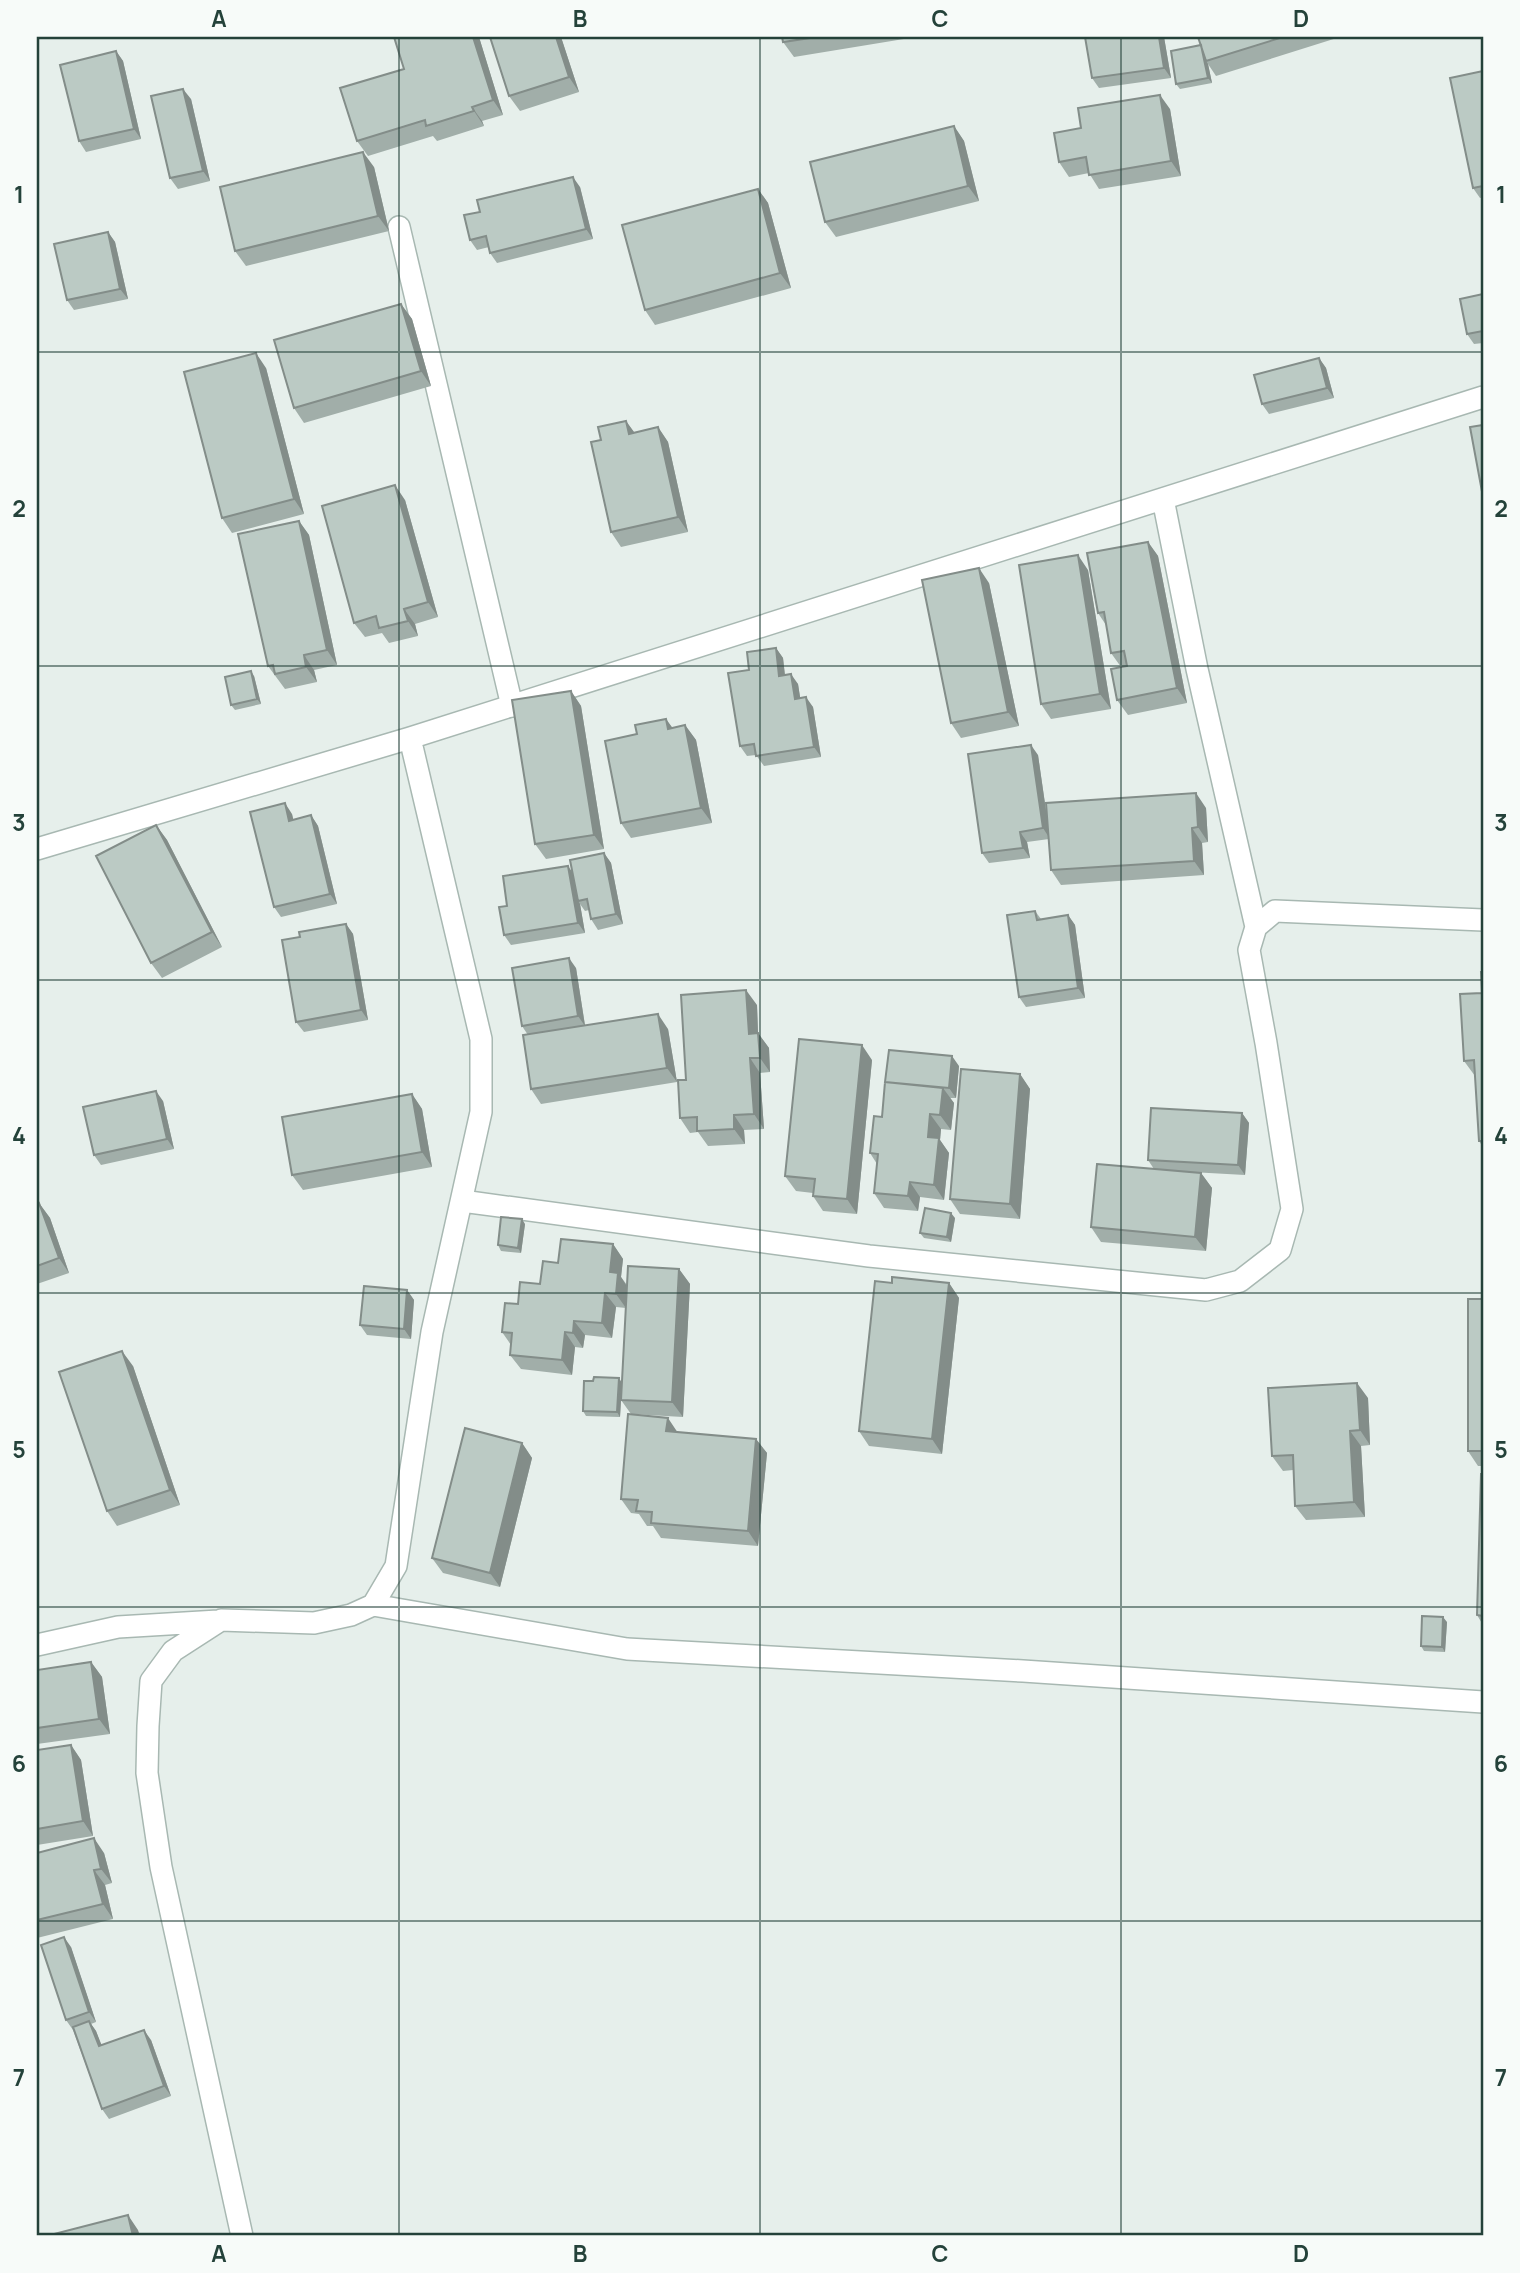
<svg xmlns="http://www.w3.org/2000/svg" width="1520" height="2273" viewBox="0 0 1520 2273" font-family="Manrope,sans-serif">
  <rect width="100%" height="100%" fill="#e6efeb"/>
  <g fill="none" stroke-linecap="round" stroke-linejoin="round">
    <g stroke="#a8b8b2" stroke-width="24">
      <path id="service" d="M399,227L512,706"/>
    </g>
    <g stroke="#a8b8b2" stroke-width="24">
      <path id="minor" d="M1163,499L1197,669L1256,927
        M37,849L410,738L1483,397
        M462,1201L869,1256L1206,1290L1240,1281L1280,1250L1292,1209L1266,1043L1249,950L1256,927L1275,911L1483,920
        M373,1605L627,1649L1023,1671L1483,1702
        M37,1645L118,1627L218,1621
        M242,2236L161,1867L147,1773L148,1726L151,1681L173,1651L221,1620L314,1623L351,1615L373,1605L396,1566L432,1332L481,1112V1039L410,738"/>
    </g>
    <use href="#service" stroke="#fff" stroke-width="21"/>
    <use href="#minor" stroke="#fff" stroke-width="21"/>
  </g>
  <path fill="#a1aea9" d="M479,37L503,115L482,121L484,126L437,141L433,136L368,156L357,141L404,69Z
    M561,37L579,92L520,111L509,96Z
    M782,37H916L794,57L783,42Z
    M1085,37H1164L1171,78L1099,88L1092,78Z
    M1198,37H1340L1216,76L1208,64L1212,83L1180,89L1176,84L1201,45Z
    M116,51L123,61L141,139L86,152L79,141Z
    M1483,71V197L1480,198L1473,188Z
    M191,99L210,181L178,189L170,178Z
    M1170,109L1181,176L1099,189L1089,173L1069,177L1059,162Z
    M954,126L964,141L979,201L836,237L825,222Z
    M374,167L389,231L246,266L235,251Z
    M580,187L593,239L497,263L490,253L489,247L477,250L470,240Z
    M758,189L768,203L791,288L655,325L645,310Z
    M108,232L115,242L128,299L74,310L67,300Z
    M1483,294V343L1474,344L1467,334Z
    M401,304L412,319L431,386L304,423L294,408Z
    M1319,358L1326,368L1334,398L1269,414L1262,404Z
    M266,368L304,514L232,533L222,518Z
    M626,421L634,433L658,427L668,442L688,532L621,547L611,532L601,440Z
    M405,500L438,617L415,624L418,636L389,643L382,633L365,637L354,623Z
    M299,521L309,535L337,665L314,670L317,682L285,689L268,666Z
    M1148,542L1158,556L1187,703L1128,715L1117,700L1121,667L1111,653L1106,625L1098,613Z
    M1088,570L1111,709L1051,719L1041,704Z
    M989,583L1019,726L961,738L951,723Z
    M776,648L783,658L785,675L798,684L800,698L813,707L821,757L764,766L756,755L747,756L740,746L749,670Z
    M254,676L261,704L235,710L231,705Z
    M571,691L581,706L604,849L546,859L535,844Z
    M666,719L672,728L685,725L696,740L712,823L631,838L621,823L637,734Z
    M1038,755L1047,817L1206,808L1208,842L1202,843L1204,875L1061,885L1051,870L1049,839L1027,842L1030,858L989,863L982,853Z
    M292,814L293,820L311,815L318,826L337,904L281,917L274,907Z
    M156,825L167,840L222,947L162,978L151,963Z
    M604,853L611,863L623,924L598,930L591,919L589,910L585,911L580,904L585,933L511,945L504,935L507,906Z
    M1035,911L1041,919L1068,915L1075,925L1085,998L1026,1007L1019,997Z
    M346,924L353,934L368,1020L304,1032L296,1022L300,937Z
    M576,968L585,1025L668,1029L677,1082L541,1104L531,1089L528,1035L522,1026Z
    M1483,972V1147L1479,1141L1475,1076L1464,1061L1482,993Z
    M757,1005L758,1033L769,1048L770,1072L760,1073L764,1129L744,1130L745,1144L708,1146L698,1132L690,1133L680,1118L686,1080Z
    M872,1060L857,1214L823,1211L813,1196V1193L796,1191L785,1176Z
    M959,1066L956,1098H950L954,1103L951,1130L941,1129L940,1140L949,1153L944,1200L920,1197L918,1211L884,1208L874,1193L877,1164L870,1153L882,1117Z
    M1020,1074L1030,1089L1020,1219L960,1214L950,1199Z
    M412,1094L422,1109L432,1167L303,1190L292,1175Z
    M163,1101L174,1149L101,1165L94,1155Z
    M1242,1113L1249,1123L1245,1175L1191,1172L1201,1173L1212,1188L1206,1251L1101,1242L1091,1227L1154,1169L1148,1160Z
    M39,1203L50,1218L69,1273L37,1284V1204Z
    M955,1218L951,1242L924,1238L920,1233Z
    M525,1224L521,1253L501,1251L498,1245Z
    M613,1244L623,1259L621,1277L627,1285L679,1269L690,1284L683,1417L631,1414L621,1400L620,1417L586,1416L583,1411L622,1382L626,1308L616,1307L612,1338L585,1335L583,1348L575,1347L572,1375L521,1369L510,1355L511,1345L502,1332L518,1304L540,1284L558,1263Z
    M949,1283L959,1298L942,1454L869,1446L859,1431Z
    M407,1290L414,1300L411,1339L367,1335L360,1325Z
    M1483,1299V1466H1478L1468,1451Z
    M133,1366L180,1505L117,1526L107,1511Z
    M1368,1398L1370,1445L1361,1446L1365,1517L1306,1520L1295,1506L1293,1470L1283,1471L1272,1456Z
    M678,1432L756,1439L767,1453L758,1546L661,1538L653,1526H647L639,1514L631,1513L621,1499Z
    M522,1443L532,1458L500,1587L443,1573L432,1558Z
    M1483,1474V1625L1477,1615Z
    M1447,1622L1445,1652L1424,1651L1421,1646Z
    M91,1662L102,1677L110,1734L37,1744V1670Z
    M71,1745L81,1760L93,1836L37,1845V1750Z
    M37,1853H104L112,1883L105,1885L113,1919L37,1938Z
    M71,1947L96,2022L91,2024L96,2031L101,2045L151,2040L171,2096L109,2119L102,2109L73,2030L66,2020Z"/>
  <path fill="#838d89" d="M473,37H479L503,115L493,100Z
    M556,37H561L579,92L569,77Z
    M1159,37H1164L1171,78L1164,68Z
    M1202,45L1206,61L1208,64L1212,83L1208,78Z
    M116,51L123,61L141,139L134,129Z
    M183,89L191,99L210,181L203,171Z
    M1160,95L1170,109L1181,176L1171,161Z
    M472,107L482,121L484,126L474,111Z
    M954,126L964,141L979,201L968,186Z
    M363,152L374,167L389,231L378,216Z
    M573,177L580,187L593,239L586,229Z
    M758,189L768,203L791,288L780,273Z
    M108,232L115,242L128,299L120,289Z
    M401,304L412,319L431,386L421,371Z
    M256,353L266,368L304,514L294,499Z
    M1319,358L1326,368L1334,398L1327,388Z
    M626,421L637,436L629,434Z
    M658,427L668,442L688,532L678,517Z
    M395,485L405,500L438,617L428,602Z
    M299,521L309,535L337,665L327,650Z
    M1148,542L1158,556L1187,703L1177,688Z
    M1078,555L1088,570L1111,709L1100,694Z
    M979,568L989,583L1019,726L1008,712Z
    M404,609L415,624L418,636L408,621Z
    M776,648L783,658L786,686L779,676Z
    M304,655L314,670L317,682L306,667Z
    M251,671L254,676L261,704L257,699Z
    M791,674L798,684L802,709L795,699Z
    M571,691L581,706L604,849L594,835Z
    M806,697L813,707L821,757L814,747Z
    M666,719L677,734L668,729Z
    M685,725L696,740L712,823L701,808Z
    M1031,745L1038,755L1050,839L1043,828Z
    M1196,793L1206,808L1208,842L1198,827Z
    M285,803L292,814L296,831L289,821Z
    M311,815L318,826L337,904L330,894Z
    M156,825L167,840L222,947L212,932Z
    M1192,828L1202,843L1204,875L1194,861Z
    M1020,832L1027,842L1030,858L1023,848Z
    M604,853L611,863L623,924L616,914Z
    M568,866L575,876L578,901L580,904L585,933L578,923Z
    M1068,915L1075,925L1085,998L1078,988Z
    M346,924L353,934L368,1020L361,1010Z
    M569,958L576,968L585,1026L578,1016Z
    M746,990L757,1005L758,1033L769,1048L770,1072L760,1058L749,1034Z
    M658,1014L668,1029L677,1082L667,1068Z
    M862,1045L872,1060L857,1214L847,1199Z
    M952,1056L959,1066L956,1098L949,1088Z
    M750,1058L760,1073L764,1129L754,1114Z
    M1020,1074L1030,1089L1020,1219L1010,1204Z
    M943,1088L954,1103L951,1130L940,1115Z
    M156,1091L163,1101L174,1149L167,1139Z
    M412,1094L422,1109L432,1167L422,1152Z
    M1242,1113L1249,1123L1245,1175L1238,1165Z
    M930,1114L941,1129L940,1140L949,1153L944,1200L934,1185L928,1137Z
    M734,1115L744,1130L745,1144L734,1129Z
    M1201,1173L1212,1188L1206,1251L1195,1237Z
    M910,1182L920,1197L918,1211L908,1196Z
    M39,1203L50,1218L69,1273L59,1258Z
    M951,1213L955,1218L951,1242L947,1237Z
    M522,1219L525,1224L521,1253L518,1248Z
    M613,1244L623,1259L621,1277L628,1288L626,1308L616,1294L610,1272Z
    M679,1269L690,1284L683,1417L672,1402Z
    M949,1283L959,1298L942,1454L932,1439Z
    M407,1290L414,1300L411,1339L404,1329Z
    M605,1293L616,1307L612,1338L602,1323Z
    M574,1321L585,1335L583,1348L573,1333Z
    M565,1332L575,1347L572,1375L562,1360Z
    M122,1351L133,1366L180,1505L170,1490Z
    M619,1378L622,1383L620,1417L617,1412Z
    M1357,1383L1368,1398L1370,1445L1360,1430Z
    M668,1418L678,1433L666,1431Z
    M1350,1431L1361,1446L1365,1517L1354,1502Z
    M756,1439L767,1453L758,1546L748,1531Z
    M522,1443L532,1458L500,1587L490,1573Z
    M1443,1617L1447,1622L1445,1652L1442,1647Z
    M91,1662L102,1677L110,1734L99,1719Z
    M71,1745L81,1760L93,1836L83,1821Z
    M94,1838L104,1853L112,1883L101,1869Z
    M94,1870L105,1885L113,1919L103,1904Z
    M64,1937L71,1947L96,2022L89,2012Z
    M89,2021L96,2031L106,2056L99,2046Z
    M144,2030L151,2040L171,2096L164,2086Z
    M128,2215L138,2230L140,2236H133Z"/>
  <path fill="#bbcac4" stroke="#838d89" stroke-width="2" d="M394,37H473L493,100L472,107L474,111L426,126L425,120L357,141L340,88L404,69Z
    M490,37H556L569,77L509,96Z
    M782,37H817L783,42Z
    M1085,37H1159L1164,68L1092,78Z
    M1198,37H1283L1206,61Z
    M1201,45L1208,78L1176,84L1171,51Z
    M116,51L134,129L79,141L60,65Z
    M1483,71V186L1473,188L1450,78Z
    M183,89L203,171L170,178L151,96Z
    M1160,95L1171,161L1089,175L1086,157L1059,162L1054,133L1081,128L1078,108Z
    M954,126L968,186L825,222L810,162Z
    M363,152L378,216L235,251L220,187Z
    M573,177L586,229L490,253L486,236L470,240L464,215L480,212L477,200Z
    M758,189L780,273L645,310L622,225Z
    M108,232L120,289L67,300L54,244Z
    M1483,294V331L1467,334L1460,299Z
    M401,304L421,371L294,408L274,340Z
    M256,353L294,499L222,518L184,372Z
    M1319,358L1327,388L1262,404L1254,375Z
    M626,421L629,434L658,427L678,517L611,532L591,442L601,440L598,427Z
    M1483,425V497L1470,427Z
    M395,485L428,602L404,609L408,621L379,628L376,616L354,623L322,506Z
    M299,521L327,650L304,655L306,667L275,674L273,665L268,666L238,534Z
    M1148,542L1177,688L1117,700L1111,669L1127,666L1124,651L1111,653L1104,612L1098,613L1087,553Z
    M1078,555L1100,694L1041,704L1019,565Z
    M979,568L1008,712L951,723L922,580Z
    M776,648L779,676L791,674L795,699L806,697L814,747L756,756L754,744L740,746L728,673L749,670L747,652Z
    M251,671L257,699L231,705L225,677Z
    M571,691L594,835L535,844L512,700Z
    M666,719L668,729L685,725L701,808L621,823L605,741L637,734L635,725Z
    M1031,745L1043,828L1020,832L1023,848L982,853L968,754Z
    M1196,793L1198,827L1192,828L1194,861L1051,870L1046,803Z
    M285,803L289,821L311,815L330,894L274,907L250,812Z
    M156,825L212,932L151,963L96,856Z
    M604,853L616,914L591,919L587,899L578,901L570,860Z
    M568,866L578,923L504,935L499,907L507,906L503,876Z
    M1035,911L1037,920L1068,915L1078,988L1019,997L1007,915Z
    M346,924L361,1010L296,1022L282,940L300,937L299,932Z
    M569,958L578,1016L522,1026L512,968Z
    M1481,972H1483V1141H1479L1474,1060L1464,1061L1460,994L1482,993Z
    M746,990L749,1034L758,1033L760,1058H750L754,1114L734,1115V1129L697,1131V1117L680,1118L678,1080H686L681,995Z
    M658,1014L667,1068L531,1089L523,1035Z
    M799,1039L862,1045L847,1199L813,1196L815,1179L785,1176Z
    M889,1050L952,1056L949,1088L885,1082Z
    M961,1069L1020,1074L1010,1204L950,1199Z
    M885,1082L943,1088L940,1115L930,1114L928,1137L939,1138L934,1185L910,1182L908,1196L874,1193L878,1154L870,1153L874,1116L882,1117Z
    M156,1091L167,1139L94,1155L83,1107Z
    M412,1094L422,1152L292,1175L282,1117Z
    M1151,1108L1242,1113L1238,1165L1148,1160Z
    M1097,1164L1201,1173L1195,1237L1091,1227Z
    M39,1203L59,1258L37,1266V1204Z
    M925,1208L951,1213L947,1237L920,1233Z
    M501,1217L522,1219L518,1248L498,1245Z
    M561,1239L613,1244L610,1272L618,1273L616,1294L605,1293L602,1323L574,1321L573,1333L565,1332L562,1360L510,1355L512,1333L502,1332L505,1303L518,1304L520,1282L540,1284L543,1261L558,1263Z
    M628,1266L679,1269L672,1402L621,1400Z
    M892,1277L949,1283L932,1439L859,1431L875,1281L892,1283Z
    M364,1286L407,1290L404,1329L360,1325Z
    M1468,1299H1483V1451H1468Z
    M122,1351L170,1490L107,1511L59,1372Z
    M594,1377L619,1378L617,1412L583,1411L584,1381H593Z
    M1357,1383L1360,1430L1350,1431L1354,1502L1295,1506L1293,1455L1272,1456L1268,1388Z
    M628,1414L668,1418L666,1431L756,1439L748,1531L651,1523L652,1512L636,1511L638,1500L621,1499Z
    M465,1428L522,1443L490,1573L432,1558Z
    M1481,1474H1483V1616L1477,1615Z
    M1422,1616L1443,1617L1442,1647L1421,1646Z
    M91,1662L99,1719L37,1728V1670Z
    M71,1745L83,1821L37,1829V1750Z
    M94,1838L101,1869L94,1870L103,1904L37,1920V1853Z
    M64,1937L89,2012L66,2020L41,1945Z
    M89,2021L99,2046L144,2030L164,2086L102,2109L73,2027Z
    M128,2215L133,2236H54V2234Z"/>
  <path fill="none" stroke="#24423a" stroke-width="2" stroke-opacity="0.55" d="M399,37V2236M760,37V2236M1121,37V2236M37,352H1483M37,666H1483M37,980H1483M37,1293H1483M37,1607H1483M37,1921H1483"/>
  <rect width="1520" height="2273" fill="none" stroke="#f7fbf9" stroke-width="77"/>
  <rect x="38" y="38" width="1444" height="2196" fill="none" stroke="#24423a" stroke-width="2.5"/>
  <g font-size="23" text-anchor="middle" font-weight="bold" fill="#24423a">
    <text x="219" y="27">A</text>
    <text x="580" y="27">B</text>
    <text x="940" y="27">C</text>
    <text x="1301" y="27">D</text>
    <text x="19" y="203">1</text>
    <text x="1501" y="203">1</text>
    <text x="19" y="517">2</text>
    <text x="1501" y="517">2</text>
    <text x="19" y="831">3</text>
    <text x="1501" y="831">3</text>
    <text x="19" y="1144">4</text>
    <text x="1501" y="1144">4</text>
    <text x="19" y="1458">5</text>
    <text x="1501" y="1458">5</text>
    <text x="19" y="1772">6</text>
    <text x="1501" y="1772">6</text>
    <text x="19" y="2086">7</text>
    <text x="1501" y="2086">7</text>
    <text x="219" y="2262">A</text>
    <text x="580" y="2262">B</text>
    <text x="940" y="2262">C</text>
    <text x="1301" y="2262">D</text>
  </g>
</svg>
